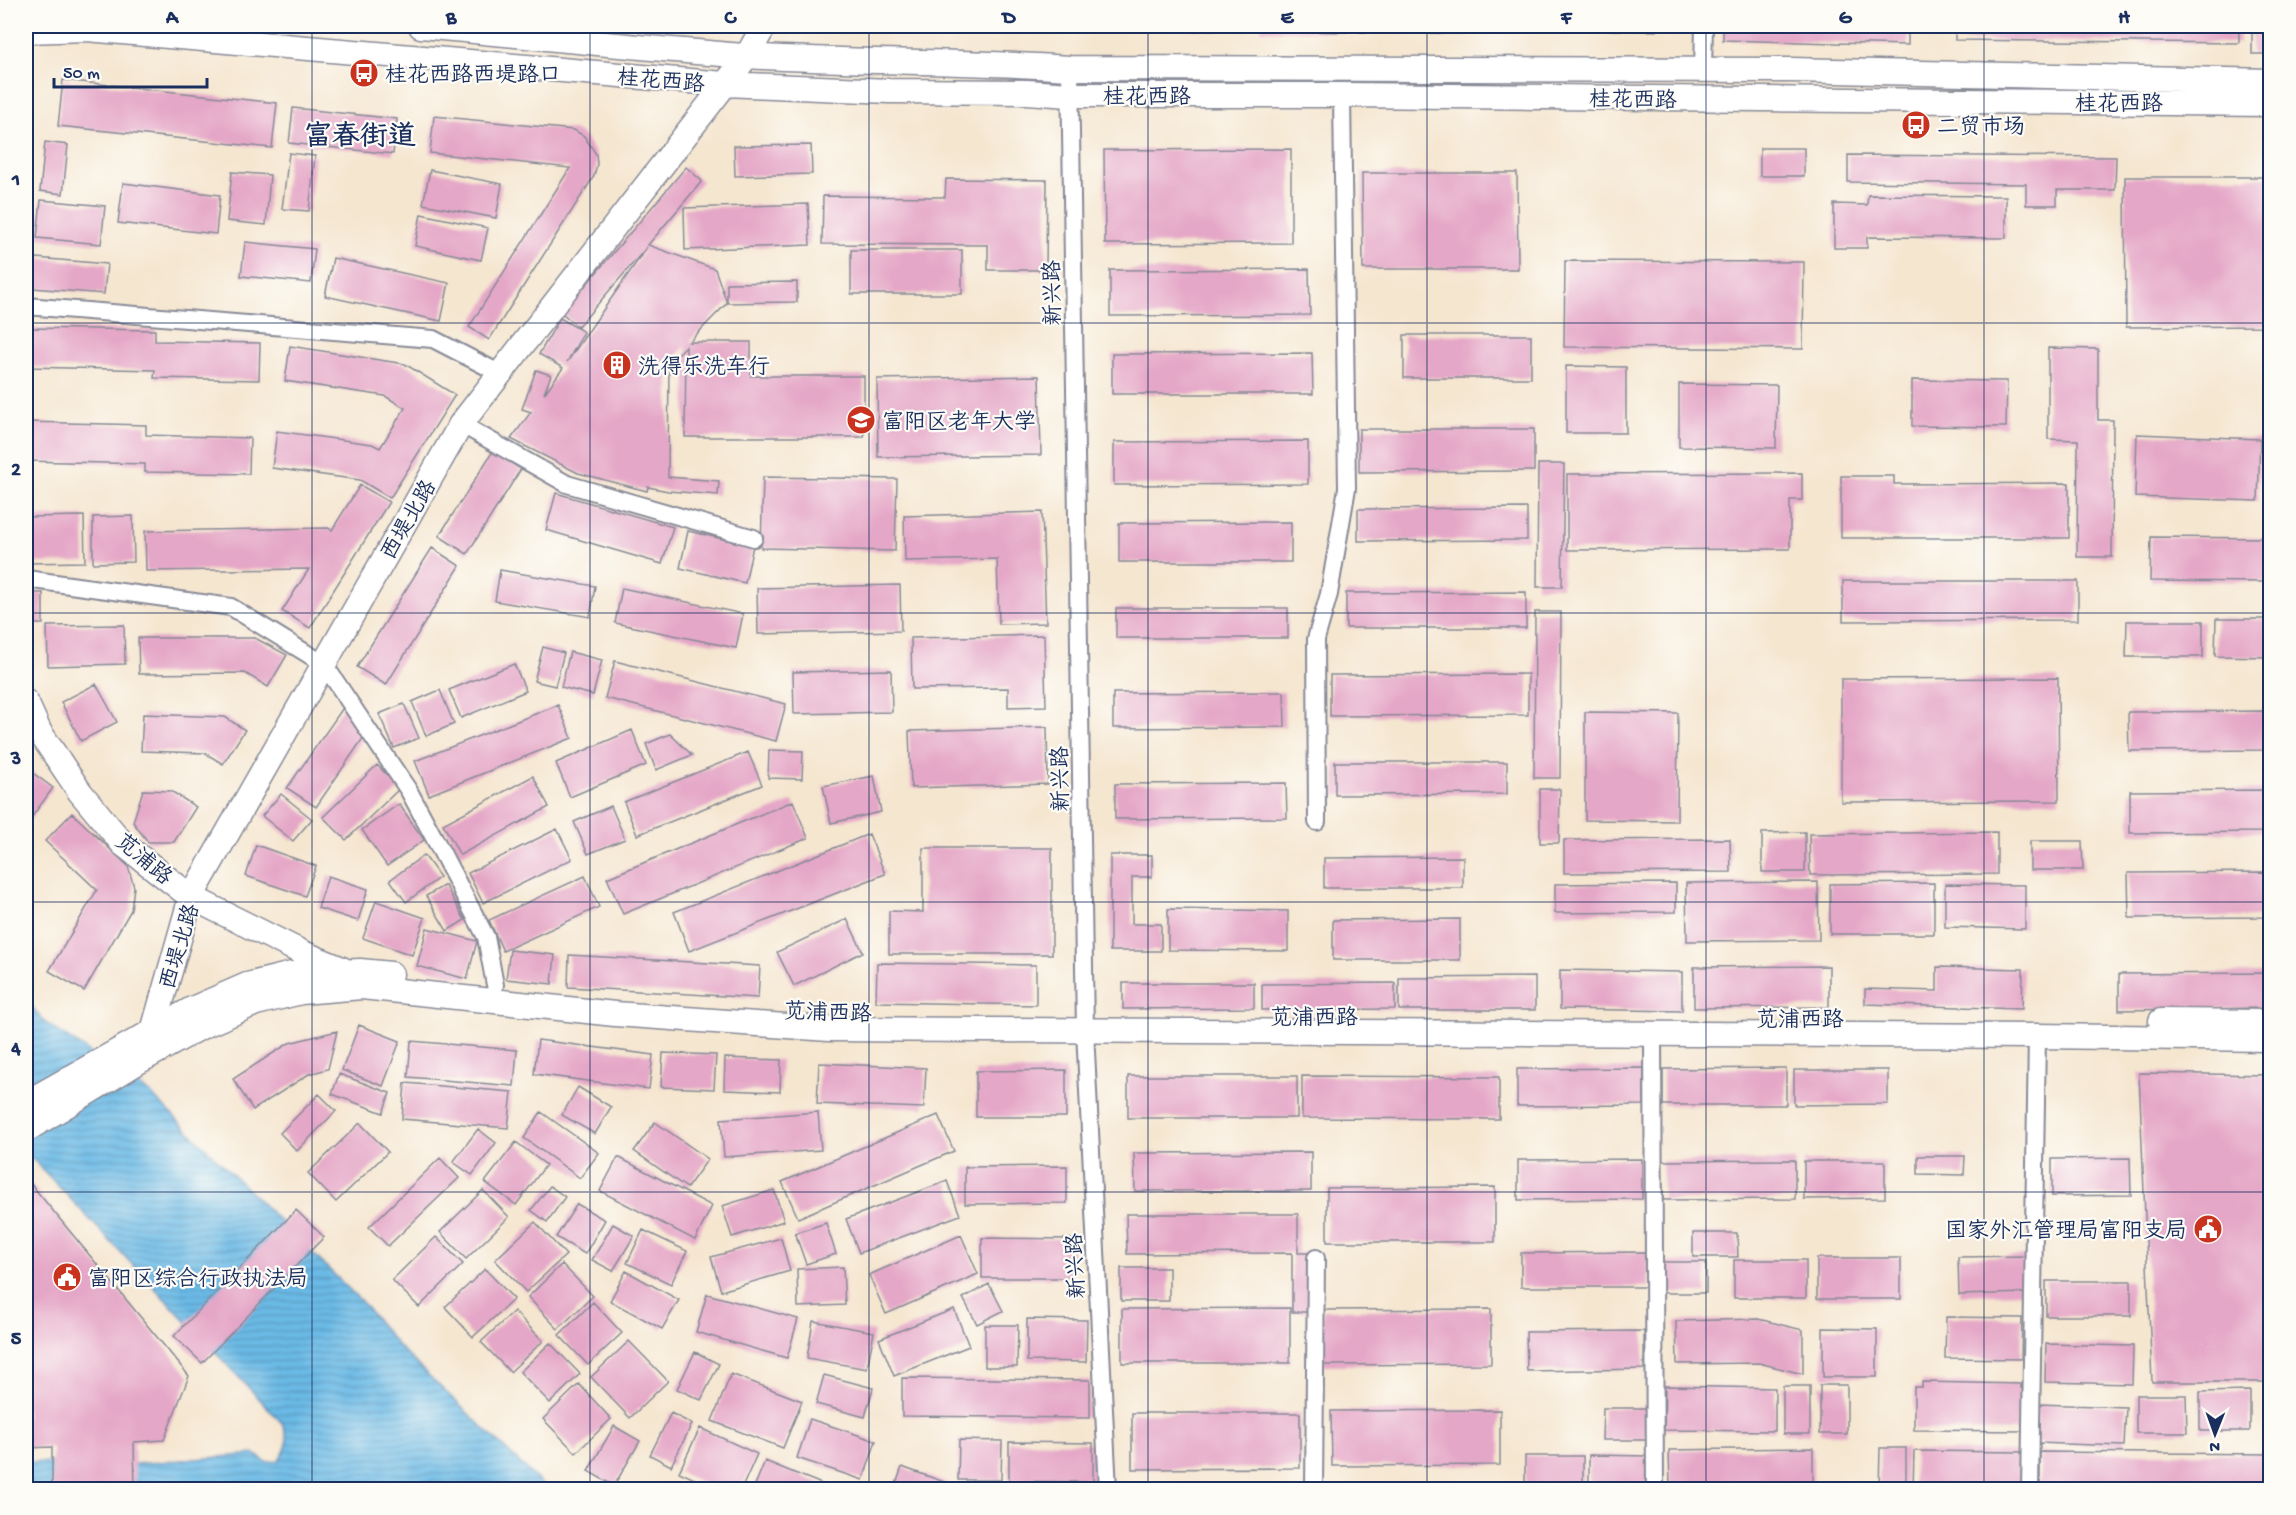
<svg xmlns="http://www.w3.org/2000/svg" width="2296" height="1515" viewBox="0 0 2296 1515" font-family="'Gochi Hand','LXGW WenKai TC',sans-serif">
  <defs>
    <pattern id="water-rules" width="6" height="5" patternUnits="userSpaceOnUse" patternTransform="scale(1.5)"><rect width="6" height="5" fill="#6bbae6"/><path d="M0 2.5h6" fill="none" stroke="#5798be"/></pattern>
  </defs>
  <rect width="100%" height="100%" fill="#fdfcf7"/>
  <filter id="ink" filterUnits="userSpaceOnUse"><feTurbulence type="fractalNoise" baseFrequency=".0167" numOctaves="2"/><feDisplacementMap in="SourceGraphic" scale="12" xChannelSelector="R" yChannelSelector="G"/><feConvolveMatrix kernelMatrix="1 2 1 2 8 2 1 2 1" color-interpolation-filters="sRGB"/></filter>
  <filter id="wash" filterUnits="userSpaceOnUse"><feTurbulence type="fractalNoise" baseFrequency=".008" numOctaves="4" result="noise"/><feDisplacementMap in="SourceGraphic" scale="24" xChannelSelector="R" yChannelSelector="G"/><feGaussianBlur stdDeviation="1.35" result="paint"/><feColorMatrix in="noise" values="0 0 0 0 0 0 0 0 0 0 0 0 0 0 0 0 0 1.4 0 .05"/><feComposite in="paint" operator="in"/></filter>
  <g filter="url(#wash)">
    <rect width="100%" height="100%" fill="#f5e6d0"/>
    <path fill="url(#water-rules)" stroke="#4374a2" stroke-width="1.5" d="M26,999L43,1021L150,1093L361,1301L399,1347L547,1489H26V1462L135,1464L255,1454L266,1462L278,1461C289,1448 289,1439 282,1423L26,1152Z"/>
    <g id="blocks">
      <path fill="#e5a7c7" d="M831,26H1001L1000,28L844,29Z
        M1016,26H1118V29L1016,28Z
        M1129,26H1249L1248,30L1129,29Z
        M1261,26H1348L1347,32L1261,30Z
        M1361,26H1477V34L1360,32Z
        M1516,26H1656V31L1516,28Z
        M1723,26H1908V45L1723,40Z
        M1955,26H2239V43L1955,40Z
        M2252,26H2270V54H2252Z
        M63,80L277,103L272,148L58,126Z
        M293,108L397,119L393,154L289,143Z
        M434,116L574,130L584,136L596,154L597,164L594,176L489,340L469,327L570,168L430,153Z
        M45,142L68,145L63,194L40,191Z
        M811,145L812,174L735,176L734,146Z
        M1760,148H1804V176H1760Z
        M1291,149V243L1105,244L1104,150Z
        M289,153L315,156L309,211L282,209Z
        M1848,155L2116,157L2115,190H2057V205H2026V184L1848,182Z
        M686,167L702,181L648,245L715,269L727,303L689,342H751V376H864V437H685L686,346L669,363L668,477L719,481L718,495L668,491L648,487L647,491L578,473L511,439L531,412L522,409L536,370L551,375L544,394L563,368L539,354L560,318L584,332L567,362L647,247L578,327L562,313Z
        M430,170L502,184L496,218L423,204Z
        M232,172L270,175L266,225L227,221Z
        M1362,173H1517L1518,269H1363Z
        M2125,177H2270V326L2126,327Z
        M946,179L1047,180L1046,270H988V245L822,244L823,196L945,197Z
        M123,183L220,195L216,234L118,223Z
        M1868,195L2006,196V238L1867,237V248H1834V204L1867,205Z
        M41,200L105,206L101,244L37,238Z
        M808,204L810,245L685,250L684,208Z
        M421,214L488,228L481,260L415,246Z
        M245,242L315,249L311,283L241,276Z
        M851,250H962V294H851Z
        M36,258L107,264L104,294L33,288Z
        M333,258L449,283L441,321L325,296Z
        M1565,261L1804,262L1803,349L1564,347Z
        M1309,269L1310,315L1110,316V270Z
        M797,282V302L727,303V283Z
        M27,328L155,330V341L260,343L259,380L154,378L155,370L27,367Z
        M1404,335H1531V378H1404Z
        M290,346L405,364L455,395L390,498L360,480L272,468L277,431L372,444L380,448L405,408L385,396L285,381Z
        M2048,348L2098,349V420H2113L2112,557H2077L2078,440L2048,439Z
        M1312,353L1313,394H1112V354Z
        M1566,366L1626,367V433H1566Z
        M1039,376L1041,455L878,457L877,379Z
        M1912,380L2007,381L2006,427L1912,426Z
        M1679,384L1777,385L1776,448L1679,447Z
        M26,422L146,425V435L250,438L249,474L145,472V464L26,461Z
        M1359,429H1534V471L1359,472Z
        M2137,434L2260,439L2258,501L2135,497Z
        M1308,441V484L1114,485V442Z
        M493,451L521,469L467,554L439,536Z
        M1538,464H1564L1562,587H1537Z
        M1802,473V500H1790V549L1567,550V474Z
        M1841,476H1894V484L2069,483V538H1841Z
        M763,477L897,479L895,551L761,548Z
        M360,485L389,502L310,628L282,611L309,569L146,571L145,531L328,528L332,530Z
        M556,493L673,527L662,564L546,530Z
        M1527,508V540L1358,541V509Z
        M1042,512L1046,623L999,624L997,559L905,561L904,516Z
        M84,516L85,562L26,563V517Z
        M133,516L134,562L93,563V517Z
        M1291,522V562H1119V523Z
        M688,531L753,546L745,583L680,568Z
        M2151,537L2270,538V582L2150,581Z
        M432,548L460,566L386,685L357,667Z
        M500,570L595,586L590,617L495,601Z
        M1843,581H2078V620L1843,621Z
        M900,585L901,631L758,634L757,588Z
        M622,588L743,614L736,648L615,623Z
        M1526,592V628H1346V593Z
        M26,593H43V624H26Z
        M1116,608H1288V638H1116Z
        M1535,612H1561L1560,778H1534Z
        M2216,619H2270V657L2215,656Z
        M2127,621H2203V657H2126Z
        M124,625L125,664L48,666L47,626Z
        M1044,635L1046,706L1008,707V688L912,689L911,638Z
        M138,638H255L287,655L268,687L245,673L139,674Z
        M543,647L564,653L555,686L534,681Z
        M570,652L602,660L593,695L561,687Z
        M615,661L786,704L776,741L605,698Z
        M514,664L526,691L461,718L449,690Z
        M891,670L892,712L794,714L793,672Z
        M1528,674V715L1330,716V675Z
        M2058,678L2059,801L1841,802V679Z
        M96,684L117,722L81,741L61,702Z
        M440,690L454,724L426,736L412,702Z
        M1284,692L1285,727L1113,728V693Z
        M404,704L419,738L394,748L379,714Z
        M345,705L366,734L316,807L287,788Z
        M558,705L572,738L429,795L415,761Z
        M2270,711V750L2129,751L2128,712Z
        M1585,712L1678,713L1677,821L1585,820Z
        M143,714L225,717L245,730L223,764L205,753L141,751Z
        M1047,727L1048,784L911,788L909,731Z
        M632,730L646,765L570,797L556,763Z
        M670,734L692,755L656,770L646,744Z
        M769,750L803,751L802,779L768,778Z
        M748,752L762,785L637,835L624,802Z
        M1335,762H1507V794L1335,795Z
        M377,765L400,788L346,840L323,817Z
        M29,770L53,788L26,825V775Z
        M533,776L549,807L460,855L443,824Z
        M874,776L881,812L831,823L823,786Z
        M1286,783L1287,818L1115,819V784Z
        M1540,789H1560L1559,843H1540Z
        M143,790L171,791L196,807L174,842H148L133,822Z
        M2270,790V832L2130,833V791Z
        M281,794L312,819L293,841L262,816Z
        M793,801L808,838L623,914L607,878Z
        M399,804L424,840L387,866L362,830Z
        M611,806L625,839L588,854L574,822Z
        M72,813L128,866L134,887L131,910L84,991L49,971L97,890L45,841Z
        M557,829L572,859L483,903L468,873Z
        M1805,832V872H1762V833Z
        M1997,832V874L1810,875L1809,834Z
        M869,834L885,874L689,951L674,912Z
        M1730,839L1731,872L1564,873V840Z
        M2030,841H2082L2083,870H2030Z
        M256,845L316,866L305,896L246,876Z
        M923,848H1052V954H889V911L923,912Z
        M424,855L440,877L406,902L390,880Z
        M1110,855H1152V877H1132V924H1161V951H1110Z
        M1463,857V888H1324V858Z
        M2270,872V917L2129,918L2128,873Z
        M328,876L368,889L358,921L318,908Z
        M585,876L599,907L503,951L489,920Z
        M1818,882L1819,940L1687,941L1686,883Z
        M1676,883V912L1555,913V884Z
        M1934,883V934H1830V884Z
        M1945,884L2025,885V929L1945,927Z
        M445,885L465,920L447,931L426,896Z
        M376,901L425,918L412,955L363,938Z
        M1168,909L1288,911V951L1168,950Z
        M847,919L863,952L794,986L777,952Z
        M1460,919V960H1333V920Z
        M427,928L477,941L467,979L417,966Z
        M510,950L555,955L552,984L506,979Z
        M569,955L760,966L758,998L568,987Z
        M877,963L1036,965V1005L876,1002Z
        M1829,966V1007L1694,1008V967Z
        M1937,967L2023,969L2022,1009L1865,1004V989L1937,991Z
        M1560,970L1682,972V1011L1560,1009Z
        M2270,973V1008L2119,1010V974Z
        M1535,977V1010H1399V978Z
        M1123,983H1254V1008L1123,1009Z
        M1395,983V1009L1262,1010V984Z
        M359,1025L400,1041L383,1086L342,1070Z
        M337,1031L328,1069L309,1074L253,1110L233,1079L289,1043Z
        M538,1040L653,1055L649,1089L534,1074Z
        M411,1041L517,1050L514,1086L408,1077Z
        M663,1053L716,1055L714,1089L661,1087Z
        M725,1058L781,1060L780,1092L724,1090Z
        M819,1063L926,1068L924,1108L817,1104Z
        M1644,1068V1105L1517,1106V1069Z
        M1786,1068V1105H1663V1069Z
        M1066,1070V1117H976V1071Z
        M1794,1070H1888V1104L1794,1105Z
        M2139,1073L2270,1075V1382H2152Z
        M339,1074L390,1093L383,1113L332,1094Z
        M1128,1076H1297V1118H1128Z
        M1302,1076L1499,1077V1119L1302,1118Z
        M405,1083L512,1092L508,1128L402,1119Z
        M578,1087L611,1107L595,1134L562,1115Z
        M319,1094L336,1111L297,1151L280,1133Z
        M541,1112L599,1153L580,1178L524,1138Z
        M818,1112L821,1150L724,1157L721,1119Z
        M938,1115L954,1151L798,1218L782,1182Z
        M655,1122L708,1159L687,1188L634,1151Z
        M360,1123L388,1152L336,1202L308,1173Z
        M478,1129L496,1143L472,1175L453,1162Z
        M516,1142L546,1165L516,1205L485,1182Z
        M1311,1152V1191H1135L1134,1153Z
        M1918,1156H1965L1964,1175L1918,1174Z
        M618,1157L712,1206L695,1240L600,1191Z
        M440,1158L459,1178L388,1246L369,1227Z
        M2130,1158L2131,1195L2052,1196V1159Z
        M1642,1159V1199L1518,1200V1160Z
        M1795,1160V1199L1663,1200L1662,1161Z
        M1804,1161H1885V1198L1804,1199Z
        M1067,1166V1203L965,1204V1167Z
        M26,1178L189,1376L164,1440L134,1442L135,1490H52V1447L26,1448Z
        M947,1181L960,1215L859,1253L846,1219Z
        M550,1186L565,1197L547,1222L531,1210Z
        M1495,1187V1242H1327V1188Z
        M483,1190L509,1217L466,1259L440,1232Z
        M774,1190L784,1221L732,1237L722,1206Z
        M577,1204L605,1220L585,1254L556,1237Z
        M296,1210L324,1237L202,1363L174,1336Z
        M1126,1214H1298V1253H1308V1312H1292V1253L1127,1254Z
        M535,1222L566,1255L526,1292L495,1260Z
        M826,1223L836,1254L806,1264L795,1233Z
        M613,1224L634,1236L613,1271L592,1260Z
        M643,1230L687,1251L671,1284L627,1263Z
        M1693,1233H1737L1738,1257H1693Z
        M961,1235L978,1274L886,1314L869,1275Z
        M436,1237L463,1264L419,1307L392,1280Z
        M781,1238L790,1271L721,1291L711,1257Z
        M982,1238L1072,1239V1278H982Z
        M1649,1252V1287H1521V1253Z
        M2026,1256L2027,1293L1959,1295L1958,1257Z
        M1817,1258H1901V1299H1817Z
        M1734,1260H1806V1298H1734Z
        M1659,1262H1706V1293H1659Z
        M562,1264L593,1296L558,1329L528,1297Z
        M843,1267L845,1305L798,1307L797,1269Z
        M1121,1268H1169V1301H1121Z
        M485,1269L514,1299L473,1337L445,1307Z
        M626,1271L679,1300L662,1329L610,1301Z
        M2046,1281H2131V1316H2046Z
        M989,1284L1003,1311L977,1324L963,1298Z
        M707,1294L798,1319L787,1358L696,1332Z
        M593,1302L622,1333L588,1365L559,1335Z
        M1290,1308V1363H1122V1309Z
        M954,1309L969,1346L894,1376L879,1339Z
        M1491,1309V1364L1323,1365V1310Z
        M514,1311L543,1341L510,1372L481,1342Z
        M1946,1317L2022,1318L2021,1359L1945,1358Z
        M1027,1319L1087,1320L1086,1362L1027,1361Z
        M1758,1319L1803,1330V1374L1759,1363L1677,1364L1676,1321Z
        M813,1321L874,1332L867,1369L807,1358Z
        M985,1325H1018L1017,1367H985Z
        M1823,1328L1877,1329V1377H1823Z
        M1644,1331V1369L1527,1371L1526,1332Z
        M629,1341L668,1381L630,1418L591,1377Z
        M550,1343L580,1374L550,1403L520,1372Z
        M2046,1344L2133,1346L2132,1384L2045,1382Z
        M695,1352L719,1364L701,1400L677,1389Z
        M731,1374L802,1401L783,1448L712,1421Z
        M824,1375L873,1388L865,1417L816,1404Z
        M902,1378L1090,1380V1418L902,1416Z
        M1922,1382L2021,1384V1388H2024V1431L1914,1430V1387H1922Z
        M579,1384L611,1419L576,1453L543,1419Z
        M1820,1385H1847V1434H1820Z
        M1665,1386L1775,1388V1431L1664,1430Z
        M1783,1386H1810V1434H1783Z
        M2250,1391V1431H2200V1392Z
        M2136,1395H2186L2187,1433H2136Z
        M2037,1404L2126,1407L2124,1446L2036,1443Z
        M1603,1408H1647L1646,1440H1602Z
        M1500,1410V1465L1332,1466L1331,1411Z
        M671,1413L692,1424L671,1466L650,1455Z
        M1132,1413H1300V1468L1132,1469Z
        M810,1419L876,1441L863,1480L797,1458Z
        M614,1426L640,1441L614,1486L588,1471Z
        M700,1428L757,1454L741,1490H719L679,1472Z
        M959,1440L1002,1441L1001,1480H958Z
        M1009,1442L1093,1443V1482L1009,1481Z
        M1813,1448V1486L1670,1487L1669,1450Z
        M1880,1448H1906V1490H1879Z
        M1914,1451L2024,1452V1490H1913Z
        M2040,1452L2270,1454V1490H2040Z
        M1589,1455L1649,1456V1490H1589Z
        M1525,1456H1583V1490H1525Z
        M765,1461L834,1489V1490H753Z
        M902,1467L964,1489V1490H894Z"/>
    </g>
  </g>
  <g filter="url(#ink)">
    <use href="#blocks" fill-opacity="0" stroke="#888a97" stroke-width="1.5"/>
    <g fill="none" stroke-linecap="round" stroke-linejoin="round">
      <g stroke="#888a97" stroke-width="20">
        <path id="street" d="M1070,68L1085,1031L1108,1490
          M1703,70L1704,26
          M26,306L433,339L501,374
          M461,424L567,484L754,538
          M26,579L231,607L324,664L409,791L439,847L486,937L495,985
          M1317,822L1316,639L1329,594L1347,488L1342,95
          M1653,1033L1655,1490
          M1314,1490L1316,1258
          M2030,1490L2037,1036"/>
      </g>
      <g stroke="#888a97" stroke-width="27">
        <path id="secondary" d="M421,26C529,36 638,48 747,56C854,63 962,60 1070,68L1791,70L2270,81
          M26,31L87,29L724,84L889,91L1027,92L1070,95H1342L2270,104
          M26,702L39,731L80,792L123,844L191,897L303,953L342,969
          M2161,1021L2270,1022
          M153,1031L191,897L461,424L747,56L764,26
          M26,1103L192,1009L247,985L292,974L360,971L391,974
          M26,1130L138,1062L201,1027L256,1003L301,992L362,987L615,1014L829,1029L2037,1036L2270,1039"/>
      </g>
      <use href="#street" stroke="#fff" stroke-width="16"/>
      <use href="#secondary" stroke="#fff" stroke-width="24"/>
    </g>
  </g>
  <path fill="none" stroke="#1b2f5e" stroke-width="1.5" stroke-opacity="0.55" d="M312,26V1490M590,26V1490M869,26V1490M1148,26V1490M1427,26V1490M1706,26V1490M1984,26V1490M26,323H2270M26,613H2270M26,902H2270M26,1192H2270"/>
  <defs>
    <g id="bus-disc" transform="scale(1.5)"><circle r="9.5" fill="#c8321e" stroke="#fdfcf7"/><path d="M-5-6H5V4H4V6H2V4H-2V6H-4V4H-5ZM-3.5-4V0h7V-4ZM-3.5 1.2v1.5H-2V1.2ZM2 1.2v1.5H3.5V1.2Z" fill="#fff"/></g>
    <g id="building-disc" transform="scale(1.5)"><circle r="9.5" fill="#c8321e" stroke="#fdfcf7"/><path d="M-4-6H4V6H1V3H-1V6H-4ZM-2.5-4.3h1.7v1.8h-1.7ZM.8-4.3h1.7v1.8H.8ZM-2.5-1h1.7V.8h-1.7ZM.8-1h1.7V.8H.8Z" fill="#fff"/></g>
    <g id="university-disc" transform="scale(1.5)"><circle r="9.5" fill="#c8321e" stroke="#fdfcf7"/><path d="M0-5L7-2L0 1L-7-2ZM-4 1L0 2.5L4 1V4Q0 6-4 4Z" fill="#fff"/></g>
    <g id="civic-disc" transform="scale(1.5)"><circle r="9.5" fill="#c8321e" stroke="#fdfcf7"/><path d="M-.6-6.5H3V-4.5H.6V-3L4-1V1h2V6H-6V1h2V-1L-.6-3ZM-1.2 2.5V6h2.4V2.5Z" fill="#fff"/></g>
  </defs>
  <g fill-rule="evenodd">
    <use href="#bus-disc" x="364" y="73"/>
    <use href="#bus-disc" x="1916" y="125"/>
    <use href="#building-disc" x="617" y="365"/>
    <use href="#university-disc" x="861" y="420"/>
    <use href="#civic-disc" x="2208" y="1229"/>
    <use href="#civic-disc" x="67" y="1277"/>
  </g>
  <g text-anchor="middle" stroke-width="4.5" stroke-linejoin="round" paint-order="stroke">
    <g font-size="22" fill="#1b2f5e" stroke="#fdfcf7" text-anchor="start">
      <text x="385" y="81">桂花西路西堤路口</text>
      <text x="1937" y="133">二贸市场</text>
      <text x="638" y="373">洗得乐洗车行</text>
      <text x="882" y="428">富阳区老年大学</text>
      <text x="2187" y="1237" text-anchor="end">国家外汇管理局富阳支局</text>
      <text x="88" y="1285">富阳区综合行政执法局</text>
    </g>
    <g font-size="22" fill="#1b2f5e" stroke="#fdfcf7">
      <text transform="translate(661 79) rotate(5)" y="8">桂花西路</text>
      <text x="1147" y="103">桂花西路</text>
      <text transform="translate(1633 98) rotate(1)" y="8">桂花西路</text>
      <text x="2119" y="110">桂花西路</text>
      <text transform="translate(1051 293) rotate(-91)" y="8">新兴路</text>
      <text transform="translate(407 519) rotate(-60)" y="8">西堤北路</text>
      <text transform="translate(1059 779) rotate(-91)" y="8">新兴路</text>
      <text transform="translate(145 858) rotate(40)" y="8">苋浦路</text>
      <text transform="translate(178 946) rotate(-73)" y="8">西堤北路</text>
      <text transform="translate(828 1011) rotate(2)" y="8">苋浦西路</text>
      <text x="1314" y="1024">苋浦西路</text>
      <text x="1800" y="1026">苋浦西路</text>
      <text transform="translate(1074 1266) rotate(-93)" y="8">新兴路</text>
    </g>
    <g font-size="28" font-weight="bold" fill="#1b2f5e" stroke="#fdfcf7">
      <text x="360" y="144">富春街道</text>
    </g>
  </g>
  <rect width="2296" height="1515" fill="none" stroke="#fdfcf7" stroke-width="66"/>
  <g transform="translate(2215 1434) rotate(181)" stroke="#fdfcf7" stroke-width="4.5" paint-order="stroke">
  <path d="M0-4.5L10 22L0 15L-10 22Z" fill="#1b2f5e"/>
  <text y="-9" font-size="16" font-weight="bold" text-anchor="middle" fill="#1b2f5e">N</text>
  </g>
  <path d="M54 78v9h153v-9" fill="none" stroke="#1b2f5e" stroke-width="3"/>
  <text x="63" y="78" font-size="18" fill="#1b2f5e" stroke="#fdfcf7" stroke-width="4.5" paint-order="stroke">50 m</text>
  <rect x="33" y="33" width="2230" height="1449" fill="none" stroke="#1b2f5e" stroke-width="2"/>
  <g font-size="20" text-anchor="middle" font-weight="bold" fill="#1b2f5e">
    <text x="172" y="23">A</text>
    <text x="451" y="23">B</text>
    <text x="730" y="23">C</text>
    <text x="1009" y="23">D</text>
    <text x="1287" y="23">E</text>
    <text x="1566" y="23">F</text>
    <text x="1845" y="23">G</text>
    <text x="2124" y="23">H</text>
    <text x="16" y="185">1</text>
    <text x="16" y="475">2</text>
    <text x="16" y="764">3</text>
    <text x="16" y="1054">4</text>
    <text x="16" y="1344">5</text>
  </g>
</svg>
